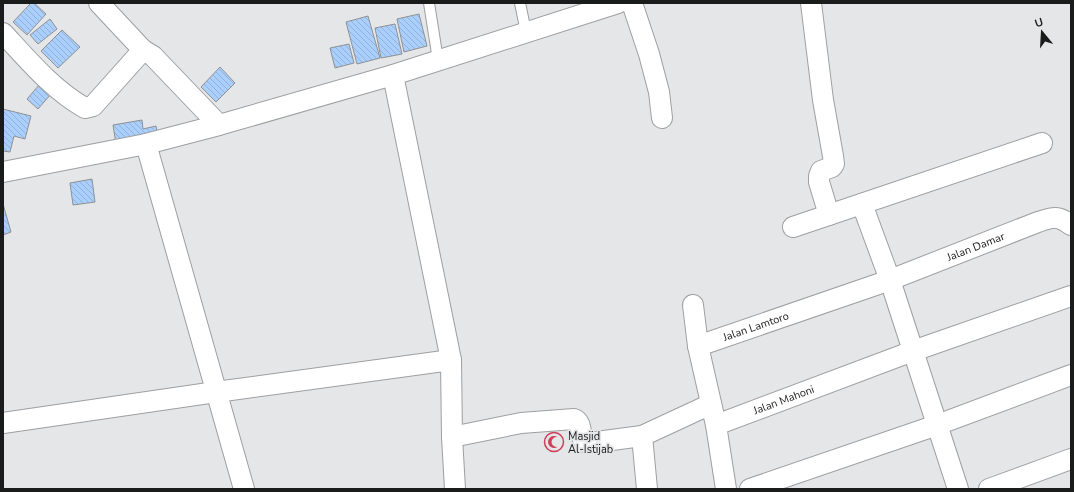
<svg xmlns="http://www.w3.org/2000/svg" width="1074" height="492" viewBox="0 0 1074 492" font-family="'Nunito Sans',sans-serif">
  <defs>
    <pattern id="building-back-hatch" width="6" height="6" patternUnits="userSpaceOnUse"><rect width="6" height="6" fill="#aacffc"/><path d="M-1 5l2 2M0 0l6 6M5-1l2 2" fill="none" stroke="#92b1d7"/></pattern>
  </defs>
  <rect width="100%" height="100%" fill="#e4e6e8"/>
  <path fill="url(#building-back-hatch)" stroke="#8f9193" d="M31,3H34L46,14L27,35L13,22Z
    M419,14L427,46L404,52L397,19Z
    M368,16L380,58L357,64L346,22Z
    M50,19L57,29L38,44L30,35Z
    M395,24L402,54L381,58L375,28Z
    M62,30L80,47L58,68L41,51Z
    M349,44L354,63L335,68L330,48Z
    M220,67L235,83L216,102L201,87Z
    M40,84L51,94L38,109L27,99Z
    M3,109L31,116L25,139L14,136L10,152L3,151Z
    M142,120L143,129L156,126L158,137L116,144L113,125Z
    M92,179L95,202L73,205L70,183Z
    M3,204L11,232L3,235Z"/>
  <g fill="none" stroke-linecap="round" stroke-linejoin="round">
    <g stroke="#9e9fa1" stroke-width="12">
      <path id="service" d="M429,3L438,60
        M520,3L526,32"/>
    </g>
    <g stroke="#9e9fa1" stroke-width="22">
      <g id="minor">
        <path d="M99,3L143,50"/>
        <path d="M632,3L649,54L659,92L662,118"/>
        <path d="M811,3L823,100L833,156L834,164L832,167L821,171L819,176V182L829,215"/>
        <path d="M3,33C28,60 53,90 85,108L93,106L143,50L153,56L219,125"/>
        <path d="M393,75L618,3"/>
        <path d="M146,144L219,125L393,75L451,360"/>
        <path d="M3,172L146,144L244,489"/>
        <path d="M862,204L890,280L958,489"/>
        <path d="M793,227L1042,143"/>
        <path d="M693,305L698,346"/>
        <path d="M3,423L216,392L451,360L452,437L455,489"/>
        <path id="s1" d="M716,425L698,346L890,280L1038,222C1053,217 1058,215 1071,225"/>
        <path d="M642,436L647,489"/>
        <path d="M452,437L521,423L574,419C585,423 577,442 589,443L642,436L711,404"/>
        <path id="s2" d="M726,489L716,425L913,351L1071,296"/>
        <path d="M750,489L937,425L1071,375"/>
        <path d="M989,489L1071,459"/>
      </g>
    </g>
    <use href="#service" stroke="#fff" stroke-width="10"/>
    <use href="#minor" stroke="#fff" stroke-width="20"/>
  </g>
  <defs>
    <g id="mosque-ring" transform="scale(1)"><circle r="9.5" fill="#e4e6e8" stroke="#cf3f58" stroke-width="1.5"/><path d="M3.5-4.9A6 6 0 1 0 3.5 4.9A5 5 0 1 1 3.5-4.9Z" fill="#cf3f58"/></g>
  </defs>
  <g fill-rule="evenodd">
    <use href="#mosque-ring" x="554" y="442"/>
  </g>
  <g text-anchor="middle" stroke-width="3.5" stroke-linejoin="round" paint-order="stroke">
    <g font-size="11" fill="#1a1b1b" stroke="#e4e6e8">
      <text dy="4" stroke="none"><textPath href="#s1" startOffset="376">Jalan Damar</textPath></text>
      <text dy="4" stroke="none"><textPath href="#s1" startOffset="142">Jalan Lamtoro</textPath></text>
      <text dy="4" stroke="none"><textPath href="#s2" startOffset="137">Jalan Mahoni</textPath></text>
    </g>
    <g font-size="11" fill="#1a1b1b" stroke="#e4e6e8" text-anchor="start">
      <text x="568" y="440">Masjid<tspan x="568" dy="13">Al-Istijab</tspan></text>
    </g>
  </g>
  <rect width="1074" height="492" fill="none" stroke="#1a1b1b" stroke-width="8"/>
  <g transform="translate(1042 32) rotate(342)" stroke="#e4e6e8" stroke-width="3" paint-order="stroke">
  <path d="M0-3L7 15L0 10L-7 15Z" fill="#1a1b1b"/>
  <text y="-6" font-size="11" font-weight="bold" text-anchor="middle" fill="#1a1b1b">U</text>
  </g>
</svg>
